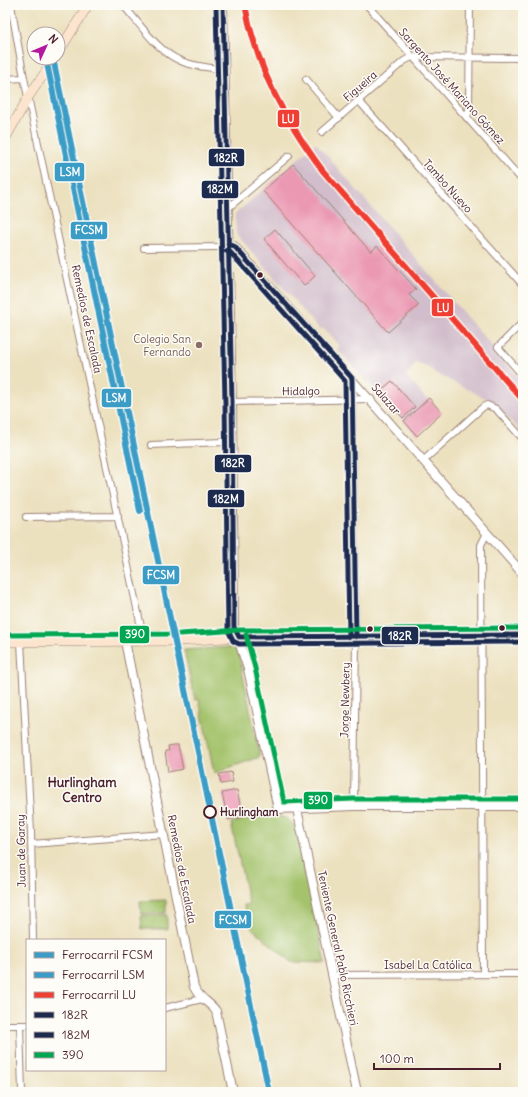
<svg xmlns="http://www.w3.org/2000/svg" width="528" height="1097" viewBox="0 0 528 1097" font-family="Delius,sans-serif">
  <rect width="100%" height="100%" fill="#fdfcf7"/>
  <filter id="ink" filterUnits="userSpaceOnUse"><feTurbulence type="fractalNoise" baseFrequency=".025" numOctaves="2"/><feDisplacementMap in="SourceGraphic" scale="8" xChannelSelector="R" yChannelSelector="G"/><feConvolveMatrix kernelMatrix="1 2 1 2 8 2 1 2 1" color-interpolation-filters="sRGB"/></filter>
  <filter id="wash" filterUnits="userSpaceOnUse"><feTurbulence type="fractalNoise" baseFrequency=".012" numOctaves="4" result="noise"/><feDisplacementMap in="SourceGraphic" scale="16" xChannelSelector="R" yChannelSelector="G"/><feGaussianBlur stdDeviation="0.9" result="paint"/><feColorMatrix in="noise" values="0 0 0 0 0 0 0 0 0 0 0 0 0 0 0 0 0 1.4 0 .05"/><feComposite in="paint" operator="in"/></filter>
  <g filter="url(#wash)">
    <rect width="100%" height="100%" fill="#ece1bf"/>
    <path fill="#d1bdcb" d="M316,143L523,382V434L490,399H487L433,372V370L416,362L406,376L427,400L404,421L337,349L340,346L323,328L320,330L236,234L235,214Z"/>
    <path fill="#a4c36c" stroke="#77714c" d="M232,647L238,651L260,757L214,773L199,699L195,700L184,650Z
      M273,814L288,819L296,828L325,963L291,962L247,924L244,905L249,904L231,823Z
      M166,900V913L141,914L140,901Z
      M167,915V929H142L141,916Z"/>
    <g id="blocks">
      <path fill="#eb99b3" d="M293,164L371,252L377,246L416,289L409,295L419,305L388,332L263,191Z
        M275,229L315,276L304,286L264,239Z
        M392,381L415,407L403,418L379,392Z
        M429,398L442,413L417,436L404,421Z
        M174,745H178L183,769L168,772L165,751H169L168,746Z
        M231,772L233,782L221,784L219,774Z
        M237,790L243,817L228,820L222,793Z"/>
    </g>
  </g>
  <g filter="url(#ink)">
    <use href="#blocks" fill-opacity="0" stroke="#9b8075" stroke-width="1"/>
    <g fill="none" stroke-linecap="round" stroke-linejoin="round">
      <g stroke="#9b8075" stroke-width="8">
        <path id="minor" d="M11,5L24,78L144,641
          M123,5C140,24 157,51 181,61C194,67 210,67 224,70
          M367,5L523,181
          M5,79L24,78
          M306,79L339,118
          M358,100L523,285
          M467,118L469,109L470,5
          M322,132L404,61L412,57L523,58
          M227,209L289,156
          M144,248L219,247L228,244
          M523,322L498,347L523,376
          M352,379L356,637L354,806
          M232,402L371,399
          M151,445L222,442L232,444
          M424,460L483,407L487,405L496,409L523,439
          M26,517L118,516
          M21,642L31,832L33,940
          M31,844L165,834
          M483,974L481,545L487,533
          M333,975L523,974
          M165,1008L202,999
          M5,1025H27
          M20,1025L22,1092"/>
      </g>
      <g stroke="#9b8075" stroke-width="10">
        <path id="tertiary" d="M223,5L232,402L234,627L248,669L278,809L354,806H523
          M228,244L234,246L523,574
          M125,641L194,987C200,1000 209,1001 216,1011L233,1092
          M297,809L357,1092"/>
      </g>
      <g stroke="#9b8075" stroke-width="10">
        <path id="secondary" d="M58,53L88,5
          M5,139L29,96L55,58
          M5,642L180,641L239,637L523,635"/>
      </g>
      <use href="#minor" stroke="#fff" stroke-width="6"/>
      <use href="#tertiary" stroke="#fff" stroke-width="8"/>
      <use href="#secondary" stroke="#fce5cf" stroke-width="9"/>
      <g stroke="#fdfcf7" stroke-width="8">
        <path id="bus-1" d="M223,5L232,402L234,627L239,637L523,635
          M228,244L234,246L352,378L356,637"/>
      </g>
      <g stroke="#fdfcf7" stroke-width="8">
        <path id="bus-2" d="M216,5L225,402L228,630L233,641L239,644L523,642
          M226,251L230,252L345,381L349,637"/>
      </g>
      <g stroke="#fdfcf7" stroke-width="8">
        <path id="bus-3" d="M5,635L180,634L239,630L523,628
          M246,635L255,668L284,802L354,799H523"/>
      </g>
      <use href="#bus-1" stroke="#1d2b4f" stroke-width="5"/>
      <use href="#bus-2" stroke="#1d2b4f" stroke-width="5"/>
      <use href="#bus-3" stroke="#00a651" stroke-width="5"/>
      <g stroke="#fdfcf7" stroke-width="9">
        <path id="rail-1" d="M53,58L269,1092"/>
      </g>
      <g stroke="#fdfcf7" stroke-width="9">
        <path id="rail-2" d="M46,59L140,511"/>
      </g>
      <g stroke="#fdfcf7" stroke-width="9">
        <path id="rail-3" d="M245,5C258,72 283,116 323,171L523,400"/>
      </g>
      <use href="#rail-1" stroke="#3b9cc6" stroke-width="6"/>
      <use href="#rail-2" stroke="#3b9cc6" stroke-width="6"/>
      <use href="#rail-3" stroke="#ef3e33" stroke-width="6"/>
    </g>
  </g>
  <g fill="#4a1f2b" stroke="#fdfcf7" stroke-width="1.5">
    <circle cx="260" cy="275" r="3.5"/>
    <circle cx="502" cy="628" r="3.5"/>
    <circle cx="370" cy="629" r="3.5"/>
  </g>
  <circle fill="#8d6e63" stroke="#fdfcf7" stroke-width="1.5" cx="199" cy="345" r="4"/>
  <circle fill="#fdfcf7" stroke="#4a1f2b" stroke-width="2" cx="210" cy="812" r="6"/>
  <g text-anchor="middle" stroke-width="3" stroke-linejoin="round" paint-order="stroke">
    <g font-size="11" fill="#4a1f2b" stroke="#fdfcf7">
      <text transform="translate(360 86) rotate(-41)" y="4">Figueira</text>
      <text transform="translate(452 86) rotate(48)" y="4">Sargento José Mariano Gómez</text>
      <text transform="translate(448 186) rotate(48)" y="4">Tambo Nuevo</text>
      <text transform="translate(87 319) rotate(78)" y="4">Remedios de Escalada</text>
      <text transform="translate(301 391) rotate(-1)" y="4">Hidalgo</text>
      <text transform="translate(386 399) rotate(49)" y="4">Salazar</text>
      <text transform="translate(345 700) rotate(-89)" y="4">Jorge Newbery</text>
      <text transform="translate(21 851) rotate(-91)" y="4">Juan de Garay</text>
      <text transform="translate(182 869) rotate(79)" y="4">Remedios de Escalada</text>
      <text transform="translate(338 948) rotate(78)" y="4">Teniente General Pablo Ricchieri</text>
      <text x="428" y="969">Isabel La Católica</text>
    </g>
    <g font-size="11" fill="#785e54" stroke="#fdfcf7" text-anchor="end">
      <text x="191" y="343">Colegio San<tspan x="191" dy="13">Fernando</tspan></text>
    </g>
    <g font-size="11" font-weight="bold" fill="#4a1f2b" stroke="#fdfcf7" text-anchor="start">
      <text x="220" y="816">Hurlingham</text>
    </g>
    <g font-size="13" font-weight="bold" fill="#4a1f2b" stroke="#fdfcf7">
      <text x="82" y="787">Hurlingham<tspan x="82" dy="15">Centro</tspan></text>
    </g>
  </g>
  <g stroke="#fdfcf7" stroke-width="1.5">
    <rect x="277" y="109" width="23" height="19" rx="4" fill="#ef3e33"/>
    <rect x="208" y="148" width="37" height="19" rx="4" fill="#1d2b4f"/>
    <rect x="54" y="162" width="31" height="20" rx="4" fill="#3b9cc6"/>
    <rect x="201" y="180" width="38" height="19" rx="4" fill="#1d2b4f"/>
    <rect x="70" y="221" width="38" height="19" rx="4" fill="#3b9cc6"/>
    <rect x="431" y="298" width="23" height="19" rx="4" fill="#ef3e33"/>
    <rect x="101" y="388" width="31" height="20" rx="4" fill="#3b9cc6"/>
    <rect x="214" y="454" width="38" height="19" rx="4" fill="#1d2b4f"/>
    <rect x="207" y="489" width="38" height="19" rx="4" fill="#1d2b4f"/>
    <rect x="142" y="565" width="38" height="20" rx="4" fill="#3b9cc6"/>
    <rect x="119" y="625" width="31" height="19" rx="4" fill="#00a651"/>
    <rect x="381" y="626" width="38" height="19" rx="4" fill="#1d2b4f"/>
    <rect x="303" y="791" width="30" height="19" rx="4" fill="#00a651"/>
    <rect x="214" y="910" width="38" height="19" rx="4" fill="#3b9cc6"/>
  </g>
  <g font-size="11" text-anchor="middle" font-weight="bold" fill="#fff">
    <text x="288" y="123">LU</text>
    <text x="226" y="162">182R</text>
    <text x="70" y="176">LSM</text>
    <text x="220" y="193">182M</text>
    <text x="89" y="234">FCSM</text>
    <text x="443" y="312">LU</text>
    <text x="116" y="402">LSM</text>
    <text x="233" y="467">182R</text>
    <text x="226" y="503">182M</text>
    <text x="161" y="579">FCSM</text>
    <text x="135" y="638">390</text>
    <text x="400" y="640">182R</text>
    <text x="318" y="804">390</text>
    <text x="233" y="924">FCSM</text>
  </g>
  <rect width="528" height="1097" fill="none" stroke="#fdfcf7" stroke-width="20"/>
  <rect x="26" y="939" width="140" height="132" fill="#fdfcf7" stroke="#b5a4a5"/>
  <rect x="34" y="952" width="20" height="6" fill="#3b9cc6" stroke="#b5a4a5"/>
  <text x="62" y="959" font-size="12" fill="#4a1f2b">Ferrocarril FCSM</text>
  <rect x="34" y="972" width="20" height="6" fill="#3b9cc6" stroke="#b5a4a5"/>
  <text x="62" y="979" font-size="12" fill="#4a1f2b">Ferrocarril LSM</text>
  <rect x="34" y="992" width="20" height="6" fill="#ef3e33" stroke="#b5a4a5"/>
  <text x="62" y="999" font-size="12" fill="#4a1f2b">Ferrocarril LU</text>
  <rect x="34" y="1012" width="20" height="6" fill="#1d2b4f" stroke="#b5a4a5"/>
  <text x="62" y="1019" font-size="12" fill="#4a1f2b">182R</text>
  <rect x="34" y="1032" width="20" height="6" fill="#1d2b4f" stroke="#b5a4a5"/>
  <text x="62" y="1039" font-size="12" fill="#4a1f2b">182M</text>
  <rect x="34" y="1052" width="20" height="6" fill="#00a651" stroke="#b5a4a5"/>
  <text x="62" y="1059" font-size="12" fill="#4a1f2b">390</text>
  <g transform="translate(46 46) rotate(46)"><circle r="19" fill="#fdfcf7" stroke="#b5a4a5"/>
  <path d="M0-3L7 15L0 10L-7 15Z" fill="#b5179e"/>
  <text y="-6" font-size="11" font-weight="bold" text-anchor="middle" fill="#4a1f2b">N</text>
  </g>
  <path d="M374 1063v6h126v-6" fill="none" stroke="#4a1f2b" stroke-width="2"/>
  <text x="380" y="1063" font-size="12" fill="#4a1f2b" stroke="#fdfcf7" stroke-width="3" paint-order="stroke">100 m</text>
</svg>
